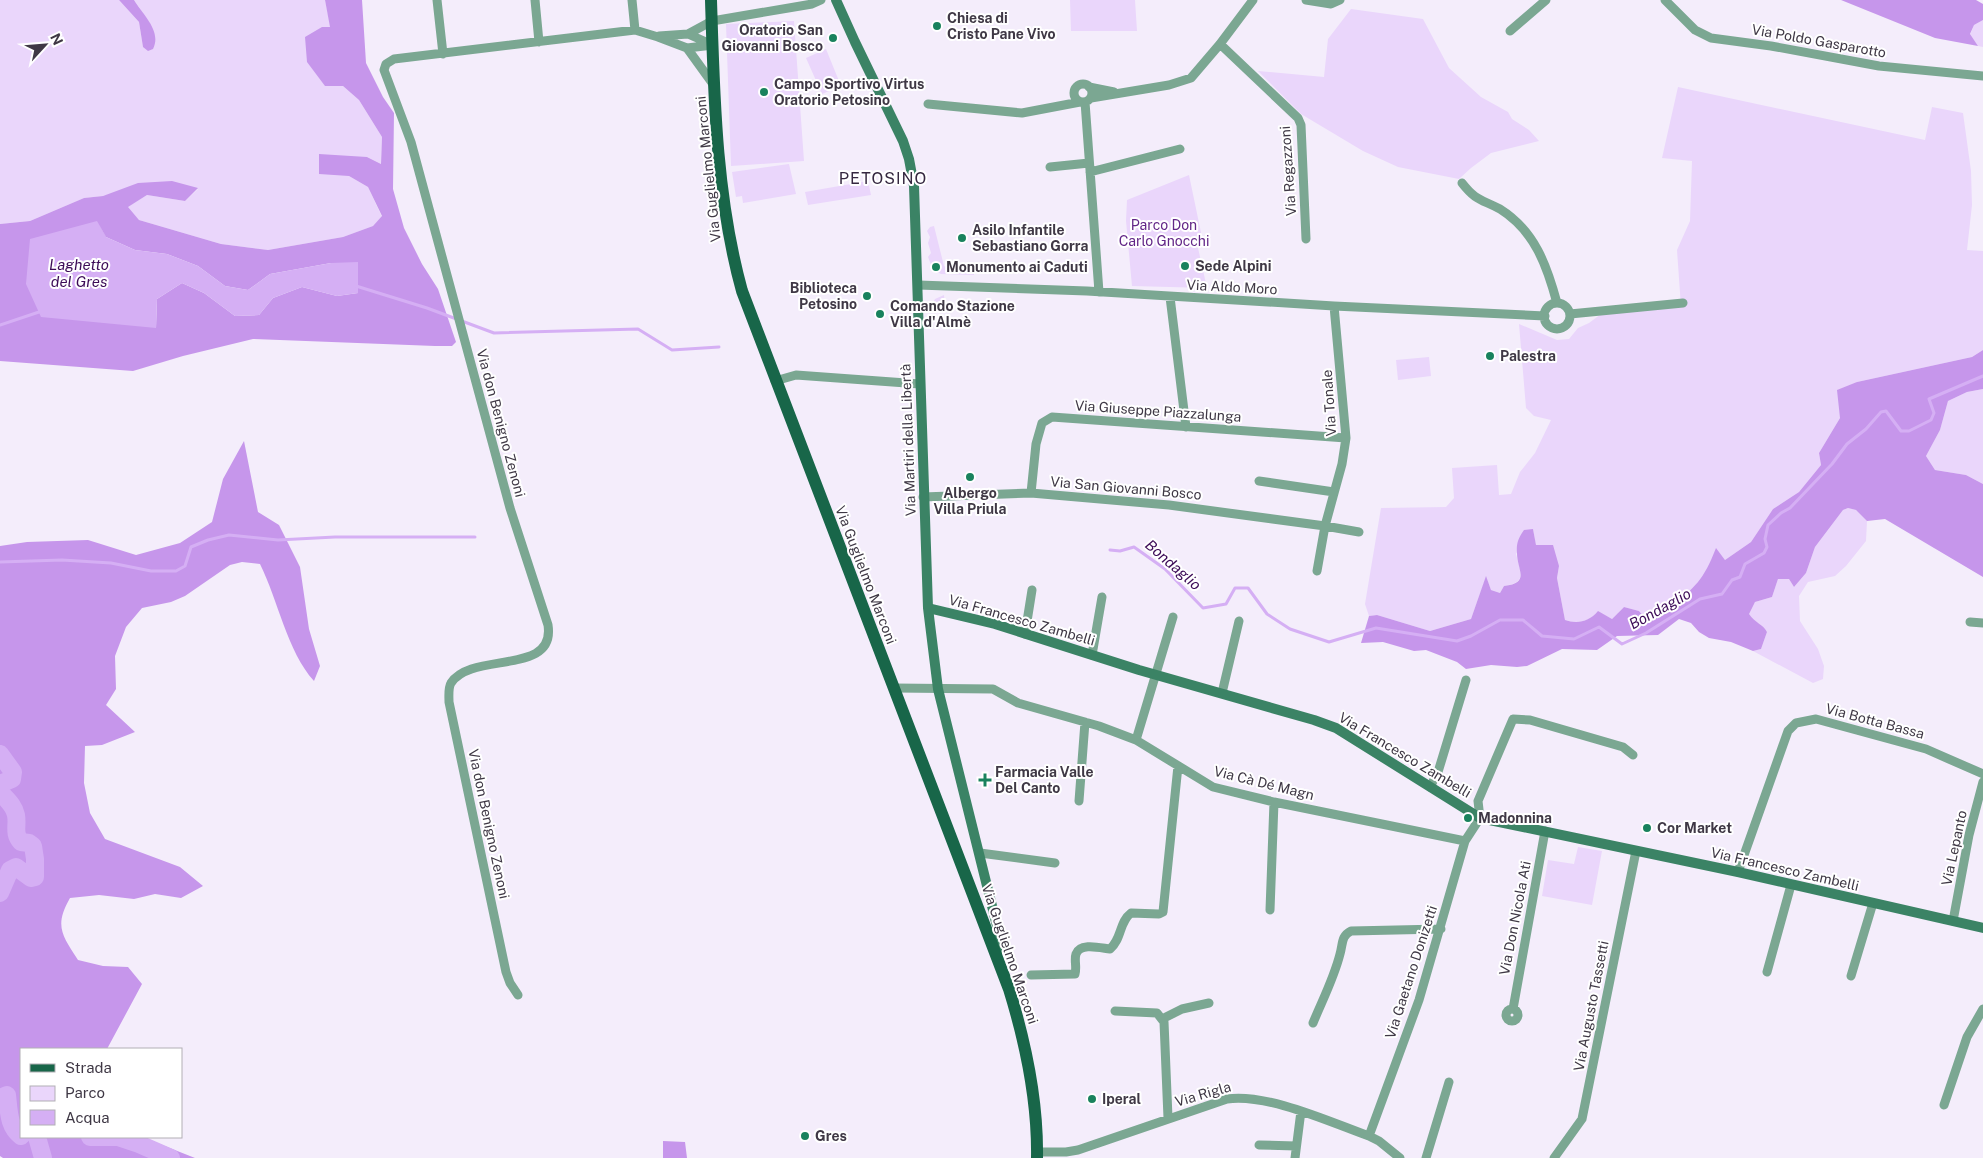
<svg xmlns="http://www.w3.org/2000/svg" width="1983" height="1158" viewBox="0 0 1983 1158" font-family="'Public Sans',sans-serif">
  <rect width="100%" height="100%" fill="#f4edfb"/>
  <path fill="#ead6fb" d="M0,0H119L139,22L143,47L141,10L134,0H325L343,86L359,100L382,137L381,164L367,157L349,176L368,187L382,217L373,226L343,237L268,250L221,244L139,220L127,207L147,195L185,201L198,189L114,193L103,196L84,198L30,221L0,224Z
    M1070,0H1135L1137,31H1071Z
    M1351,9L1423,19L1449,68L1481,97L1508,112L1512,119L1529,130L1539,141L1491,153L1471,168L1459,179L1398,167L1363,151L1301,114L1258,71L1324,77L1328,39Z
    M1983,20V47L1978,46L1970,35L1974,25Z
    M794,21L804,161L731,166L726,24Z
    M826,49L841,86L822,94L806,58Z
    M1678,87L1925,140L1932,107L1963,113L1971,171L1972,205L1967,250L1983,251V350L1972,357L1857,382L1840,418L1819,453L1821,465L1799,492L1773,509L1751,542L1725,560L1716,549L1707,572L1697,586L1670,608L1666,606L1645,618L1639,611L1624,607L1612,619L1598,612C1589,622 1577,624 1565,620L1557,578L1559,566L1536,546L1533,529L1516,554C1521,572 1527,583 1504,586L1500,593L1491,590L1486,577L1471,619L1430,631L1377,615L1369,616L1365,604L1381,508L1446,507L1454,498L1452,468L1497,465L1499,495L1511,494L1520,472L1535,453L1551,420L1534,416L1526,408L1519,324L1557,340L1569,339L1578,328L1589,323L1601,314L1681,307L1677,250L1690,221L1692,161L1662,158Z
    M789,164L796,194L743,203L742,196L736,197L732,172Z
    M1189,175L1204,247L1198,248L1207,288L1132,286L1126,221L1127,200Z
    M868,181L871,195L808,205L805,192Z
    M934,226L944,266L953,272L974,273V275L941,274L933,270L928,257L931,253L928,243L930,237L927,231L930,227Z
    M944,295L945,308H930L935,299Z
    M1429,357L1431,376L1398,380L1396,360Z
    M1983,389V484L1966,475L1935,470L1926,456L1940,430L1948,401L1967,392Z
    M1848,508L1856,510L1867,521L1866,541L1846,566L1835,576L1808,582L1799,596L1800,621L1818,649L1824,666L1823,679L1813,683L1753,651L1761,649L1767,632C1763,624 1755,624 1748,614L1755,602L1772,597L1778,579H1789L1794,587L1806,573L1815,547L1843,510Z
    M1578,847L1602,851L1592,905L1542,896L1548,860L1574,864Z"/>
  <path fill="#c696eb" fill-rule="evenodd" d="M119,0H134C143,15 162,31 153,49L148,51L143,47L139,22Z
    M325,0H362L366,63L383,97L394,113L393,189L404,228L422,264L438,289L456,342L452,346H435L253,339L183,356L133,371L0,361V224L30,221L84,198L103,196L138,183L172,181L198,188L185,201L147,195L128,207L139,220L221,244L268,250L343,237L373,226L382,216L368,187L349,176L319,174V154L367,157L381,164L382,137L359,100L343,86H325L307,62L305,37L322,27H330ZM97,221L106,237L135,250L167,254L198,266L225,286L248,290L270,274L331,263H358V293L337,296L302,287L273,298L259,315L235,316L204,293L182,283L157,299L156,328Z
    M1841,0H1976L1983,4V20L1974,25L1970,34L1978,46L1935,38Z
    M1983,350V389L1967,392L1948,401L1940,430L1926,456L1935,470L1966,475L1983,484V577L1885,519L1867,521L1856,510L1848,508L1843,510L1815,547L1806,573L1794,587L1789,579H1778L1772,597L1755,602L1749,614C1755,623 1763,624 1767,632L1761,649L1753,651L1731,642L1709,638L1699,632L1691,623L1679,619L1658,635L1617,636L1597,650L1562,649L1527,666L1517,667L1491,665L1466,669L1457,662L1426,650L1414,651L1383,642L1361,643L1369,616L1377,615L1430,631L1471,619L1486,576L1491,590L1500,593L1504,586C1531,583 1517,570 1517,553C1516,543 1519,537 1524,530L1533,529L1536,545H1553L1559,566L1557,578L1565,620C1577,624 1589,622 1598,611L1612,619L1624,607L1639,611L1645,618L1666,606L1670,608C1696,586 1703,581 1716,548L1725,560L1751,542L1773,509L1799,492L1821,465L1819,453L1840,418L1837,390L1857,382L1972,357Z
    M244,441L258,512L279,525L300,567L309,629L320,666L314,681C287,651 278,600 260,564L242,562L230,565L185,596L171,602L142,608L126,627L115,656L116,689L106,705L135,732L102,745L85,746L84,783L90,813L105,839L180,867L203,886L181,898L155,894L134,899L99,895L70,898C54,926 62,935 78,960L103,966L128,967L142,984L107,1049H21V1137H142L195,1158H3L0,1156V546L27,542L88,540L136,555L180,543L212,522L223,479Z
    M663,1141L685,1142L687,1158H663Z"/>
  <path fill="#d5aff4" d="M97,221L106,237L135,250L167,254L198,266L225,286L248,290L270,274L331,263L358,262V293L337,296L302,287L273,298L259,315L235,316L204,293L182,283L157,299L156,328L41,317L26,284L30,239Z"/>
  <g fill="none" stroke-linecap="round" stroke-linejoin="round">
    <path stroke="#d5aff4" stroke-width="3" d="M356,286L427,308L494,333L638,329L672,350L719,347
      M0,325L42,311
      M1110,550L1120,551L1134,547L1165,569L1203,608L1226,604L1235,588H1248L1267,614L1290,629L1329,642L1376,628L1457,641L1471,636L1500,620H1523L1542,636L1574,639L1599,627L1622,644L1646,633L1700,599L1722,594L1732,580L1740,577L1745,564L1764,553L1767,547L1765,539L1768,525L1781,513L1790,508L1832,464L1847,444L1866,429L1881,412L1886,411L1901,431H1909L1931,420L1934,413L1929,399L1983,376
      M0,562L62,560L111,563L151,571H176L185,566L191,547L208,540L229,535L278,540L335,537H475"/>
    <path stroke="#d5aff4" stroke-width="18" d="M0,754L13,772L12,779L0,784
      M0,792C6,799 14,805 16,815C18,826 13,833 21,842L29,843L33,846L35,859V877L31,878L16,867L10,870L0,893
      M0,1098L7,1095C9,1111 8,1126 21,1136
      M37,1137L43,1158
      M90,1137H118L139,1144L171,1158"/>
    <path stroke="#7ba792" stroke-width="9" d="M437,0L443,54
      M535,0L539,42
      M632,0L635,30
      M1306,0L1331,4L1340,0
      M1665,0L1695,30L1711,38L1771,46L1879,66L1983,76
      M1510,31L1546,0
      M688,34L713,45
      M659,36L688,34L712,21L812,4L821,0
      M1220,44L1298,118L1301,125L1306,239
      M687,48L713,45
      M1074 93a9 9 0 1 1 18 0a9 9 0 1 1-18 0Z
      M1089,87L1114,92
      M1091,98L1169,85L1191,78L1220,44L1253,0
      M1085,102L1099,292
      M928,104L1022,113L1080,102
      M1050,167L1089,163
      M1090,172L1180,149
      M1462,183C1476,201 1481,199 1500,209C1535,231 1547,266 1557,303
      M918,285L1087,291L1334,306L1545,316
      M1170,297L1186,427
      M1544 316a13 13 0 1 1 26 0a13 13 0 1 1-26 0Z
      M1334,306L1346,438L1342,464L1325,526L1359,532
      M1570,314L1683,303
      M775,381L796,375L920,384
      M1259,481L1334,492
      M1031,493L1036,444L1042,423L1052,417L1346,438
      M923,497L1031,493L1169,505L1325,526L1317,571
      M1970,622L1983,623
      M1025,634L1032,590
      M1092,655L1102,597
      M894,688L993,689L1018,703L1099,726L1136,740L1213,787L1274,802L1465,841
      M1222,693L1239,621
      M1136,740L1173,617
      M1430,787L1438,772L1466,680
      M1079,801L1085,722
      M980,853L1055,863
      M1738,872L1788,731L1796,723L1816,719L1926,749L1983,774
      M1270,910L1274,802
      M1953,921L1969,835L1983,782
      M1767,972L1791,885
      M1031,975L1075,974C1077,967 1074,960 1076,954C1080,942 1101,948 1110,949C1122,939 1119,922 1131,913L1159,914L1163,912L1178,766
      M1851,976L1873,903
      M518,995L510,983L506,972L449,702C449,696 448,688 451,683C472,651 556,676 548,625L510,508L411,142L384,70L386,64L394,59L635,30L658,37L687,48L713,84
      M1506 1015a6 6 0 1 1 12 0a6 6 0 1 1-12 0Z
      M1513,1009L1545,831
      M1115,1011L1157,1013L1164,1022L1168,1118
      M1162,1019L1182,1009L1209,1003
      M1313,1023C1322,1001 1334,978 1340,954C1343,944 1341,936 1351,931L1441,929
      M1944,1105L1967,1037L1983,1009
      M1369,1136L1419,1000L1465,841L1480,818L1478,801L1513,719L1530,720L1623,747L1633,755
      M1259,1145L1296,1146
      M1037,1152H1066L1078,1150L1227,1099C1267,1093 1330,1122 1369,1136L1379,1141L1400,1158
      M1295,1158L1301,1111
      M1426,1158L1449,1082
      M1554,1158L1582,1119L1636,851"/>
    <path stroke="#3b8365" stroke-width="10" d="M836,0L855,42L903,141L909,159L914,186L928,608L938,689L997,926V953
      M928,608L995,624L1139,670L1314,720L1336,728L1480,818L1738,872L1983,928"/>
    <path stroke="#186649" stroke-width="12" d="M711,0C714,98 716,197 742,291L1009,989C1026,1044 1038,1100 1037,1158"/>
  </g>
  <g fill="#19825d" stroke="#fff" stroke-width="2">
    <circle cx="937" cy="26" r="5"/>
    <circle cx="833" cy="38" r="5"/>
    <circle cx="764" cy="92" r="5"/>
    <circle cx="962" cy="238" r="5"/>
    <circle cx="1185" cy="266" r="5"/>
    <circle cx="936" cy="267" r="5"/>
    <circle cx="867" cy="296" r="5"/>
    <circle cx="880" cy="314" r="5"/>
    <circle cx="1490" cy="356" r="5"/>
    <circle cx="970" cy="477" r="5"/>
    <path d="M982.5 772.5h5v5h5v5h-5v5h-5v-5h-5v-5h5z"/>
    <circle cx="1468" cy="818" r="5"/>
    <circle cx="1647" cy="828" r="5"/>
    <circle cx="1092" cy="1099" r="5"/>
    <circle cx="805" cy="1136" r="5"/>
  </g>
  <g text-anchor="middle" stroke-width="4" stroke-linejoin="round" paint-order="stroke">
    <g font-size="14" font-weight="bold" fill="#3f3845" stroke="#fff" text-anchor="start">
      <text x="947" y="23">Chiesa di<tspan x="947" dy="16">Cristo Pane Vivo</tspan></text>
      <text x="823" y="35" text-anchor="end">Oratorio San<tspan x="823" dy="16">Giovanni Bosco</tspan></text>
      <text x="774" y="89">Campo Sportivo Virtus<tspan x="774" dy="16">Oratorio Petosino</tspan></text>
      <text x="972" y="235">Asilo Infantile<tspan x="972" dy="16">Sebastiano Gorra</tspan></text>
      <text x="1195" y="271">Sede Alpini</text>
      <text x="946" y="272">Monumento ai Caduti</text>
      <text x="857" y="293" text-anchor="end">Biblioteca<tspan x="857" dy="16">Petosino</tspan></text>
      <text x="890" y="311">Comando Stazione<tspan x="890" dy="16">Villa d'Almè</tspan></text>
      <text x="1500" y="361">Palestra</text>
      <text x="970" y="498" text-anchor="middle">Albergo<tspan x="970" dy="16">Villa Priula</tspan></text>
      <text x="995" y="777">Farmacia Valle<tspan x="995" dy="16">Del Canto</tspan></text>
      <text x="1478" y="823">Madonnina</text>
      <text x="1657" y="833">Cor Market</text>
      <text x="1102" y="1104">Iperal</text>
      <text x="815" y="1141">Gres</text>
    </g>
    <g font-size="14" fill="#3f3845" stroke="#fff">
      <text transform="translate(1819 41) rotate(10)" y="5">Via Poldo Gasparotto</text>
      <text transform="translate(708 169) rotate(-96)" y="5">Via Guglielmo Marconi</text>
      <text transform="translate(1288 171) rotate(-94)" y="5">Via Regazzoni</text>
      <text transform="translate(1232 287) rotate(3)" y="5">Via Aldo Moro</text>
      <text transform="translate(1329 403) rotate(-94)" y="5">Via Tonale</text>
      <text transform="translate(1158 411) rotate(4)" y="5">Via Giuseppe Piazzalunga</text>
      <text transform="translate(501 423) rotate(75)" y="5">Via don Benigno Zenoni</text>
      <text transform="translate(908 440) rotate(-92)" y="5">Via Martiri della Libertà</text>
      <text transform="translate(1126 488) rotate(5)" y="5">Via San Giovanni Bosco</text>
      <text transform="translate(866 575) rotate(69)" y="5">Via Guglielmo Marconi</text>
      <text transform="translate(1022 620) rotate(16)" y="5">Via Francesco Zambelli</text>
      <text transform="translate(1875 721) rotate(15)" y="5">Via Botta Bassa</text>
      <text transform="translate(1405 755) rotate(31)" y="5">Via Francesco Zambelli</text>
      <text transform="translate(1264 783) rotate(14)" y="5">Via Cà Dé Magn</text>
      <text transform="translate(489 824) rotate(78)" y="5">Via don Benigno Zenoni</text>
      <text transform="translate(1954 848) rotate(-78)" y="5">Via Lepanto</text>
      <text transform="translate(1785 869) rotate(13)" y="5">Via Francesco Zambelli</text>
      <text transform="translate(1515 918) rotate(-79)" y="5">Via Don Nicola Ati</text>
      <text transform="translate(1010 954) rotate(71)" y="5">Via Guglielmo Marconi</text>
      <text transform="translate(1411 972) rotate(-72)" y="5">Via Gaetano Donizetti</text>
      <text transform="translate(1591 1006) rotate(-79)" y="5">Via Augusto Tassetti</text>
      <text transform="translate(1203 1094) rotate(-16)" y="5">Via Rigla</text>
    </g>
    <g font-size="14" fill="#622587" stroke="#fff">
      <text x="1164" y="230">Parco Don<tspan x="1164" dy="16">Carlo Gnocchi</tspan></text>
    </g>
    <g font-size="15" font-style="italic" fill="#3c0b57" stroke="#fff">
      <text x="79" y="270">Laghetto<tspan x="79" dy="17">del Gres</tspan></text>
      <text transform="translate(1173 565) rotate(41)" y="5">Bondaglio</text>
      <text transform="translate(1660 609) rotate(-29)" y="5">Bondaglio</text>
    </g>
    <g font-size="16" letter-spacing="1" fill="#352840" stroke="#fff">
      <text x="883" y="184">PETOSINO</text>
    </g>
  </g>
  <rect x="20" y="1048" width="162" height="90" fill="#ffffff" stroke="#b2afb5"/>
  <rect x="30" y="1064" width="25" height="8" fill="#186649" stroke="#b2afb5"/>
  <text x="65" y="1073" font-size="15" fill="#3f3845">Strada</text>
  <rect x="30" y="1086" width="25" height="15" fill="#ead6fb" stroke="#b2afb5"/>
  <text x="65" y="1098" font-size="15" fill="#3f3845">Parco</text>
  <rect x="30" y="1110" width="25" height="15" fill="#d5aff4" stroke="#b2afb5"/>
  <text x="65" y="1123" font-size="15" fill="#3f3845">Acqua</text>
  <g transform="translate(45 45) rotate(64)" stroke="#ffffff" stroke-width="4" paint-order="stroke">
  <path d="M0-4L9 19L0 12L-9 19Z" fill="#3f3845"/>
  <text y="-8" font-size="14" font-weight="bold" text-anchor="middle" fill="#3f3845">N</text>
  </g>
</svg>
